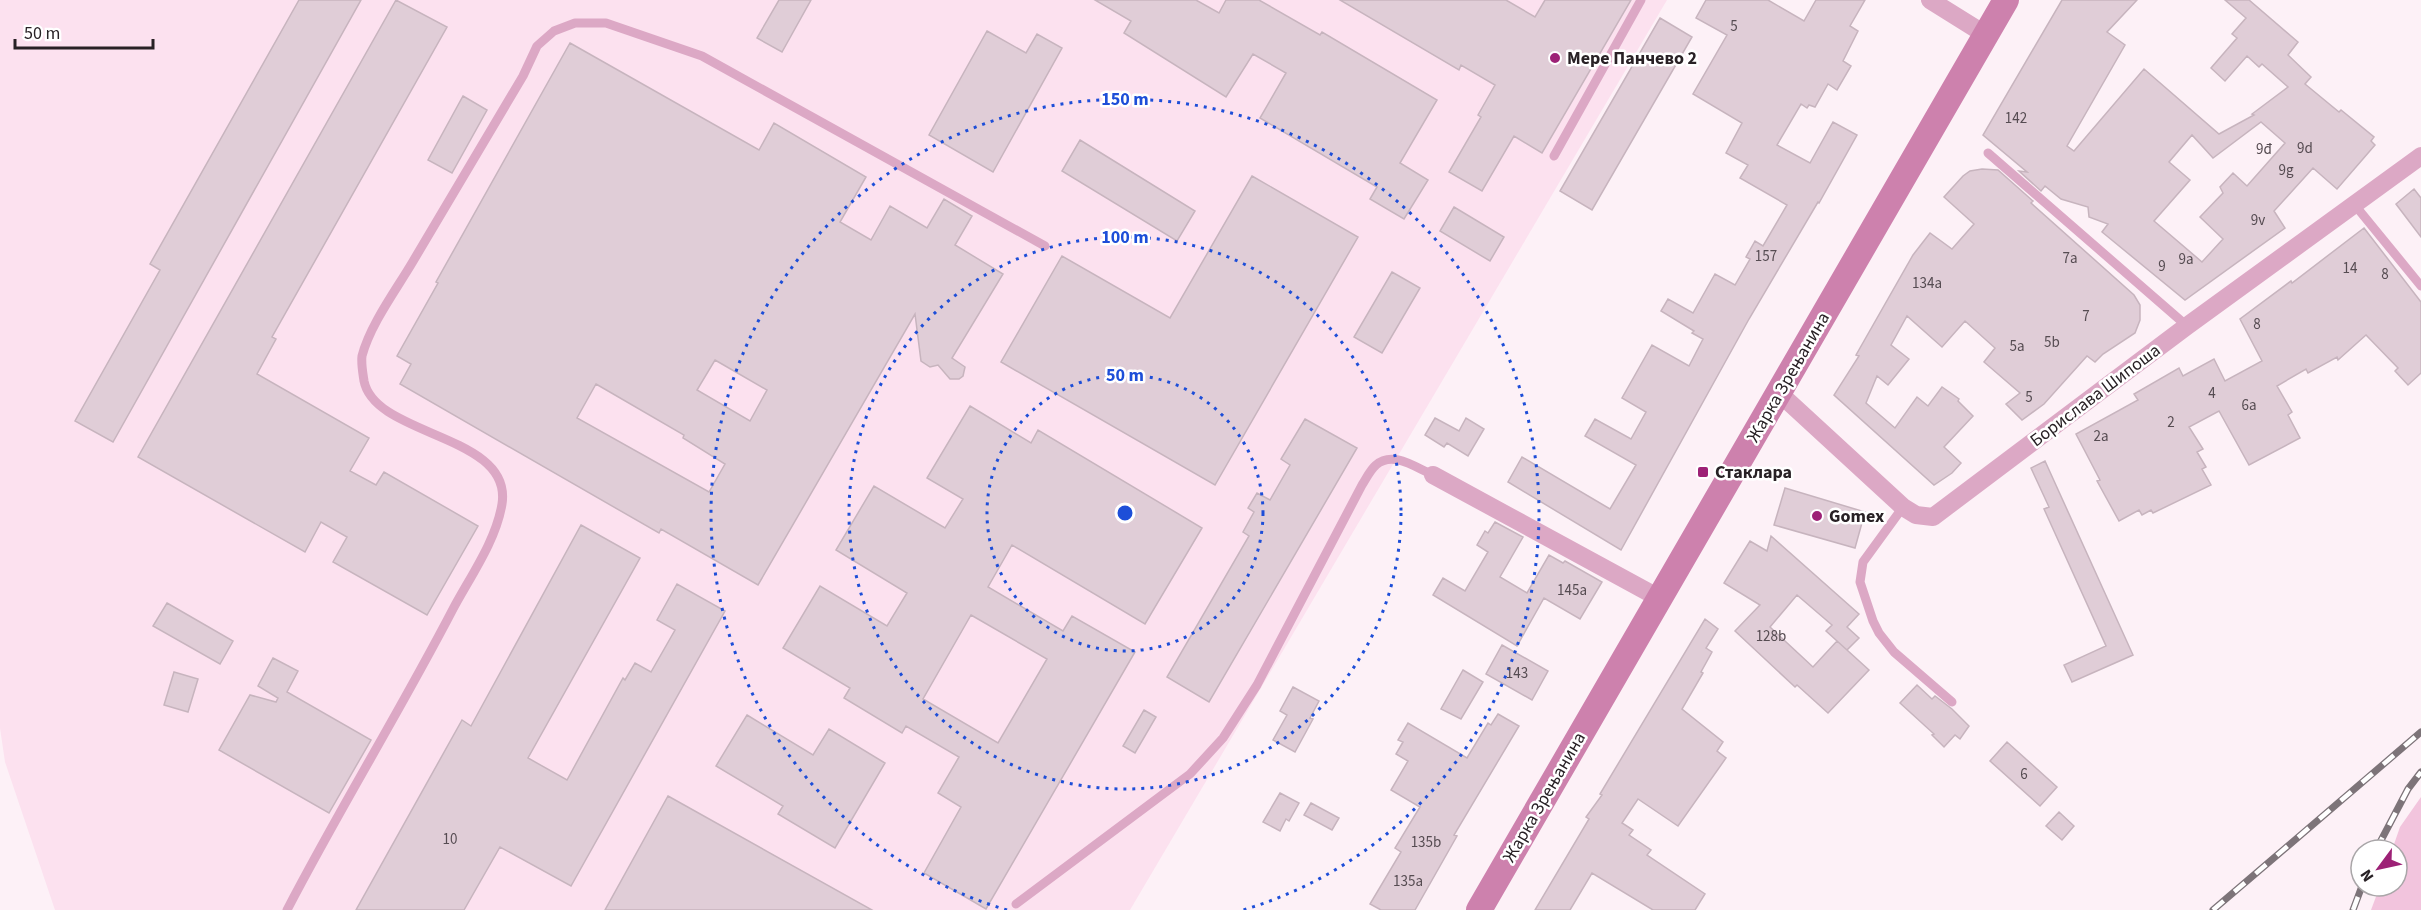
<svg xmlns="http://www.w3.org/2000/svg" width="2421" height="910" viewBox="0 0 2421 910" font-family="'Source Sans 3',sans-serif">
  <rect width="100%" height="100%" fill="#fdf1f7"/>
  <path fill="#fce1ef" d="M0,0H1667L1130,910H55L5,762L0,728Z"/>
  <path fill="#f2c4dd" d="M2421,797V910H2371L2380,886H2397V850H2392L2400,827Z"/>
  <path fill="#e0cdd7" stroke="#c7b4be" stroke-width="1.5" fill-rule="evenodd" d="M299,0H361L113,442L75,421L160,270L150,264Z
    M396,0L447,27L272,337L276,339L257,374L369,438L350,471L376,485L384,472L478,526L427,615L333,562L347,537L321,522L305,552L138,457Z
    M779,0H811L782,52L757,38Z
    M1095,0H1196L1219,13L1226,0H1259L1320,35L1322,32L1437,100L1400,163L1428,180L1404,219L1370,199L1377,187L1260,118L1286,73L1253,54L1226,97L1124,33L1131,21Z
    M1340,0H1506L1535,17L1545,0H1631L1542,153L1514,136L1482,191L1449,172L1481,117L1478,115L1495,85L1461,65L1459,70Z
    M1706,0H1768L1804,21L1816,0H1865L1850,26L1858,31L1843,61L1851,66L1837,90L1828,84L1815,107L1809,105L1807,108L1801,104L1777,145L1810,163L1833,122L1857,135L1819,203L1818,202L1749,319L1621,550L1508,482L1522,457L1610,509L1636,465L1585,436L1595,419L1631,439L1646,412L1622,398L1652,345L1689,366L1703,339L1692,333L1694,331L1661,311L1668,299L1693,313L1715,274L1735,285L1750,259L1746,257L1755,241L1763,246L1787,205L1740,178L1748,165L1726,153L1742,123L1693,94L1727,35L1696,18Z
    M2062,0H2137L2107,32L2125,45L2067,146L2074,151L2144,69L2219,134L2254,115L2252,114L2288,87L2262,64L2259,67L2247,56L2225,81L2211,68L2237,38L2232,34L2246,18L2225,0H2249L2298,42L2288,55L2311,77L2305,84L2339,112L2341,110L2374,137L2371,141L2375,145L2337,189L2313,168L2274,211L2285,228L2185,300L2102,232L2108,224L2089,217L2088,207L2061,199L2045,186L2041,191L2019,171L2027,172L1983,135ZM2261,122L2285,143L2247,186L2233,173L2220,187L2223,193L2200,217L2223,239L2202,262L2154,221L2190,180L2169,162L2192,135L2213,158Z
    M1660,18L1692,37L1592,210L1560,191Z
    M987,31L1026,53L1037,34L1062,48L993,172L929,135Z
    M570,43L759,150L774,123L866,177L840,222L871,240L890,206L927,228L944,199L972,216L955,245L1003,274L952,358L965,367L963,376L959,379H950L938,365L930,367L921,361L915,314L758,585L661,529L659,533L400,384L411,364L397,356L438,283L436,282ZM715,360L767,390L750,421L697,390ZM596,384L684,435L683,438L725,464L709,492L577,418Z
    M463,96L487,110L452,173L428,160Z
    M1080,140L1195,211L1177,241L1062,171Z
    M1982,169L1998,170L2033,201L2031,203L2134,295L2140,305V320L2135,333L2103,354L2095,362L2087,356L2044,404L2022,420L2006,404L2020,393L1984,362L1995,348L1965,321L1942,347L1907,316L1891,345L1909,359L1888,385L1877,376L1866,403L1895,428L1917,397L1928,406L1942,387L1959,399L1958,401L1973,416L1944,447L1961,463L1952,473L1934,485L1834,395L1859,356L1856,355L1913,255L1930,233L1952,249L1974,224L1944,197L1963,176L1970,171Z
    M1252,176L1358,237L1215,485L1001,362L1062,256L1170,318Z
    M2414,189L2421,198V237L2396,204Z
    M1454,207L1504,237L1490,261L1440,231Z
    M2364,228L2421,302V373L2408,385L2395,371L2398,368L2366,335L2338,360L2337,357L2308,373L2306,369L2277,386L2292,412L2288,415L2300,438L2249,465L2219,411L2189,427L2203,449L2197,452L2206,467L2202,469L2211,485L2153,513L2151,510L2142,515L2139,510L2119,521L2097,481L2100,480L2076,434L2138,400L2134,394L2179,368L2183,376L2214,359L2225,381L2262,361L2240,319L2291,281L2292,283Z
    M1392,272L1420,288L1382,353L1354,337Z
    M970,406L1031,443L1038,430L1202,528L1145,624L1012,545L988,587L1063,631L1072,616L1135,652L986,909L924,873L961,807L938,793L959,757L906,726L902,733L844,698L850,688L783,648L820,586L887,626L907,593L836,550L874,486L945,528L963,499L927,478ZM971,615L1047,659L998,743L923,699Z
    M1435,418L1459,431L1466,418L1484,429L1468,456L1447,443L1444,447L1425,435Z
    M1305,419L1357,448L1209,702L1167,677L1249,536L1243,532L1254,512L1248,508L1257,493L1270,500L1290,465L1281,459Z
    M2045,461L2133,655L2072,682L2064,665L2106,646L2044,509L2049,507L2031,468Z
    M1785,488L1865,512L1855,548L1774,525Z
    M1495,522L1523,537L1500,577L1527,593L1549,555L1563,563L1565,561L1602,582L1580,619L1544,598L1517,646L1433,595L1443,578L1465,591L1488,552L1477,545L1485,531L1488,533Z
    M581,525L640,558L528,758L567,780L623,678L625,680L635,663L651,672L675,630L657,620L677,584L725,611L571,886L500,847L464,910H356L462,720L471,726Z
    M1771,536L1859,614L1847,627L1859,638L1847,650L1869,670L1828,713L1797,685L1795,687L1735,631L1760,605L1724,583L1750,541L1767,551ZM1797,595L1832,625L1826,631L1847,650L1837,641L1813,667L1770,627Z
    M167,603L233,641L220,664L153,626Z
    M1705,619L1718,629L1706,648L1712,652L1701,672L1703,673L1682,709L1723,742L1717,751L1726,758L1678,826L1638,799L1622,823L1633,830L1629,835L1651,850L1647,855L1705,894L1695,910H1653L1592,873L1570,910H1535L1589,819L1586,817L1602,795L1600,794Z
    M1502,645L1548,671L1532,700L1486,674Z
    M273,658L298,671L287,692L371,740L329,813L219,750L250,695L276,702L278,698L258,686Z
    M1463,670L1483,682L1461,719L1441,709Z
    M174,672L198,679L188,712L164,705Z
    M1917,685L1932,699L1935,696L1952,709L1969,726L1960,739L1955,735L1944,747L1932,735L1934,734L1900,703Z
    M1293,687L1319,701L1310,718L1313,719L1295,752L1273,740L1287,715L1280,711Z
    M1144,710L1156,717L1135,753L1123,746Z
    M1498,714L1519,726L1454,835L1457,836L1415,910H1381L1370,904L1401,852L1395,848L1420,807L1391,790L1408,761L1396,754L1403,742L1398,740L1408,723L1467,758L1488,723L1491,725Z
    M747,715L813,755L829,729L885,763L835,848L778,814L783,806L716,766Z
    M2007,742L2057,787L2040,806L1990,761Z
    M1280,793L1299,803L1289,821L1286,819L1280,831L1263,822Z
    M668,796L872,910H605Z
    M1311,803L1339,818L1332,830L1304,815Z
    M2059,812L2074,826L2062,840L2046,826Z"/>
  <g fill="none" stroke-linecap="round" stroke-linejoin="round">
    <path stroke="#dca8c5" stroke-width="9" d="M1988,153L2187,326
      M1554,156L1641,0
      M2354,204L2421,286
      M1903,507L1863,562L1860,582L1873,621L1879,633L1894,652L1952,702
      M1016,904L1190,774L1223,738L1257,685L1362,485C1366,479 1370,470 1376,465C1393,450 1416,468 1433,475
      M287,910C340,808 400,711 453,609C470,577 496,541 502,504C513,434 375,437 364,381C363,374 361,364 362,356C370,325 396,290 412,263C449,200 486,138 523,76L537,46L554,31L575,23H606L702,56L1045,246"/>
    <path stroke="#dca8c5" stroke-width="18" d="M1930,0L1986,35
      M1779,393L1903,507L1916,515L1933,517L2187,326L2421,156
      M1433,475L1659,598"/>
    <path stroke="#cd81ad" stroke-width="26" d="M1479,910L2006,0"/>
    <g stroke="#7d7479" stroke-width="7">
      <path id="rail" d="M2376,850L2408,789L2421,772
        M2213,910L2421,732
        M2353,910L2362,886"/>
    </g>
    <use href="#rail" stroke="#fff" stroke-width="4.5" stroke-dasharray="14" stroke-linecap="butt"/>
  </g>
  <g fill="none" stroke="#1d4ed8" stroke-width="3" stroke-dasharray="3 6">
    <circle cx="1125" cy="513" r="138"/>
    <circle cx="1125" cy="513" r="276"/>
    <path d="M1007 910A414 414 0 1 1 1243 910"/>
  </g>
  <g fill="#9d2176" stroke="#fff" stroke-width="2">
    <circle cx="1555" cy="58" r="6"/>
    <rect x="1697" y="466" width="12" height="12" rx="3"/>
    <circle cx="1817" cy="516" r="6"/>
  </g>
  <g text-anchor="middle" stroke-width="5" stroke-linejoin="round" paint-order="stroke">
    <g font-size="15" fill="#564c52">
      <text x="1734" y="31">5</text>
      <text x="2016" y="123">142</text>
      <text x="2305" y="153">9d</text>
      <text x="2264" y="154">9đ</text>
      <text x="2286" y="175">9g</text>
      <text x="2258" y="225">9v</text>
      <text x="1766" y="261">157</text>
      <text x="2070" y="263">7a</text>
      <text x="2186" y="264">9a</text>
      <text x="2162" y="271">9</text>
      <text x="2350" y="273">14</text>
      <text x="2385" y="279">8</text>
      <text x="1927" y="288">134a</text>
      <text x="2086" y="321">7</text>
      <text x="2257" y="329">8</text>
      <text x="2052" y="347">5b</text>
      <text x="2017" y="351">5a</text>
      <text x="2212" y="398">4</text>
      <text x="2029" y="402">5</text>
      <text x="2249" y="410">6a</text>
      <text x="2171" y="427">2</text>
      <text x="2101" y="441">2a</text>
      <text x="1572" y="595">145a</text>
      <text x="1771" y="641">128b</text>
      <text x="1517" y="678">143</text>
      <text x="2024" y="779">6</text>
      <text x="450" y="844">10</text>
      <text x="1426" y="847">135b</text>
      <text x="1408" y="886">135a</text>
    </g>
    <g font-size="18" font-weight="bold" fill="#282125" stroke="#fff" text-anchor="start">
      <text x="1567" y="64">Мере Панчево 2</text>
      <text x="1715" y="478">Стаклара</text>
      <text x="1829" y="522">Gomex</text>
    </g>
    <g font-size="18" fill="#282125" stroke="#fff">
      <text transform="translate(1788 377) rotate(-60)" y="6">Жарка Зрењанина</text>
      <text transform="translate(2095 395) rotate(-37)" y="6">Борислава Шипоша</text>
      <text transform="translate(1544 797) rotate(-60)" y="6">Жарка Зрењанина</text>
    </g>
  </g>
  <circle cx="1125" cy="513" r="9" fill="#1d4ed8" stroke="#fff" stroke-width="3"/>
  <g font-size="18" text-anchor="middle" font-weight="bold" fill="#1d4ed8" stroke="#fff" stroke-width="5" stroke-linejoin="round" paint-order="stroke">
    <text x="1125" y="105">150 m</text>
    <text x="1125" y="243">100 m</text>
    <text x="1125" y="381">50 m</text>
  </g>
  <g transform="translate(2379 868) rotate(237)"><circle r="28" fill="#ffffff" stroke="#a9a6a8" stroke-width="1.5"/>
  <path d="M0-4.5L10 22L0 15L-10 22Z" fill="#9d2176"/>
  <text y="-9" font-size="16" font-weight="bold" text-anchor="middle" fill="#282125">N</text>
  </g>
  <path d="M15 39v9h138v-9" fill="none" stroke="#282125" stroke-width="3"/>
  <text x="24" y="39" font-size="18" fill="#282125" stroke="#ffffff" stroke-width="4.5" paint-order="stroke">50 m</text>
</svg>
